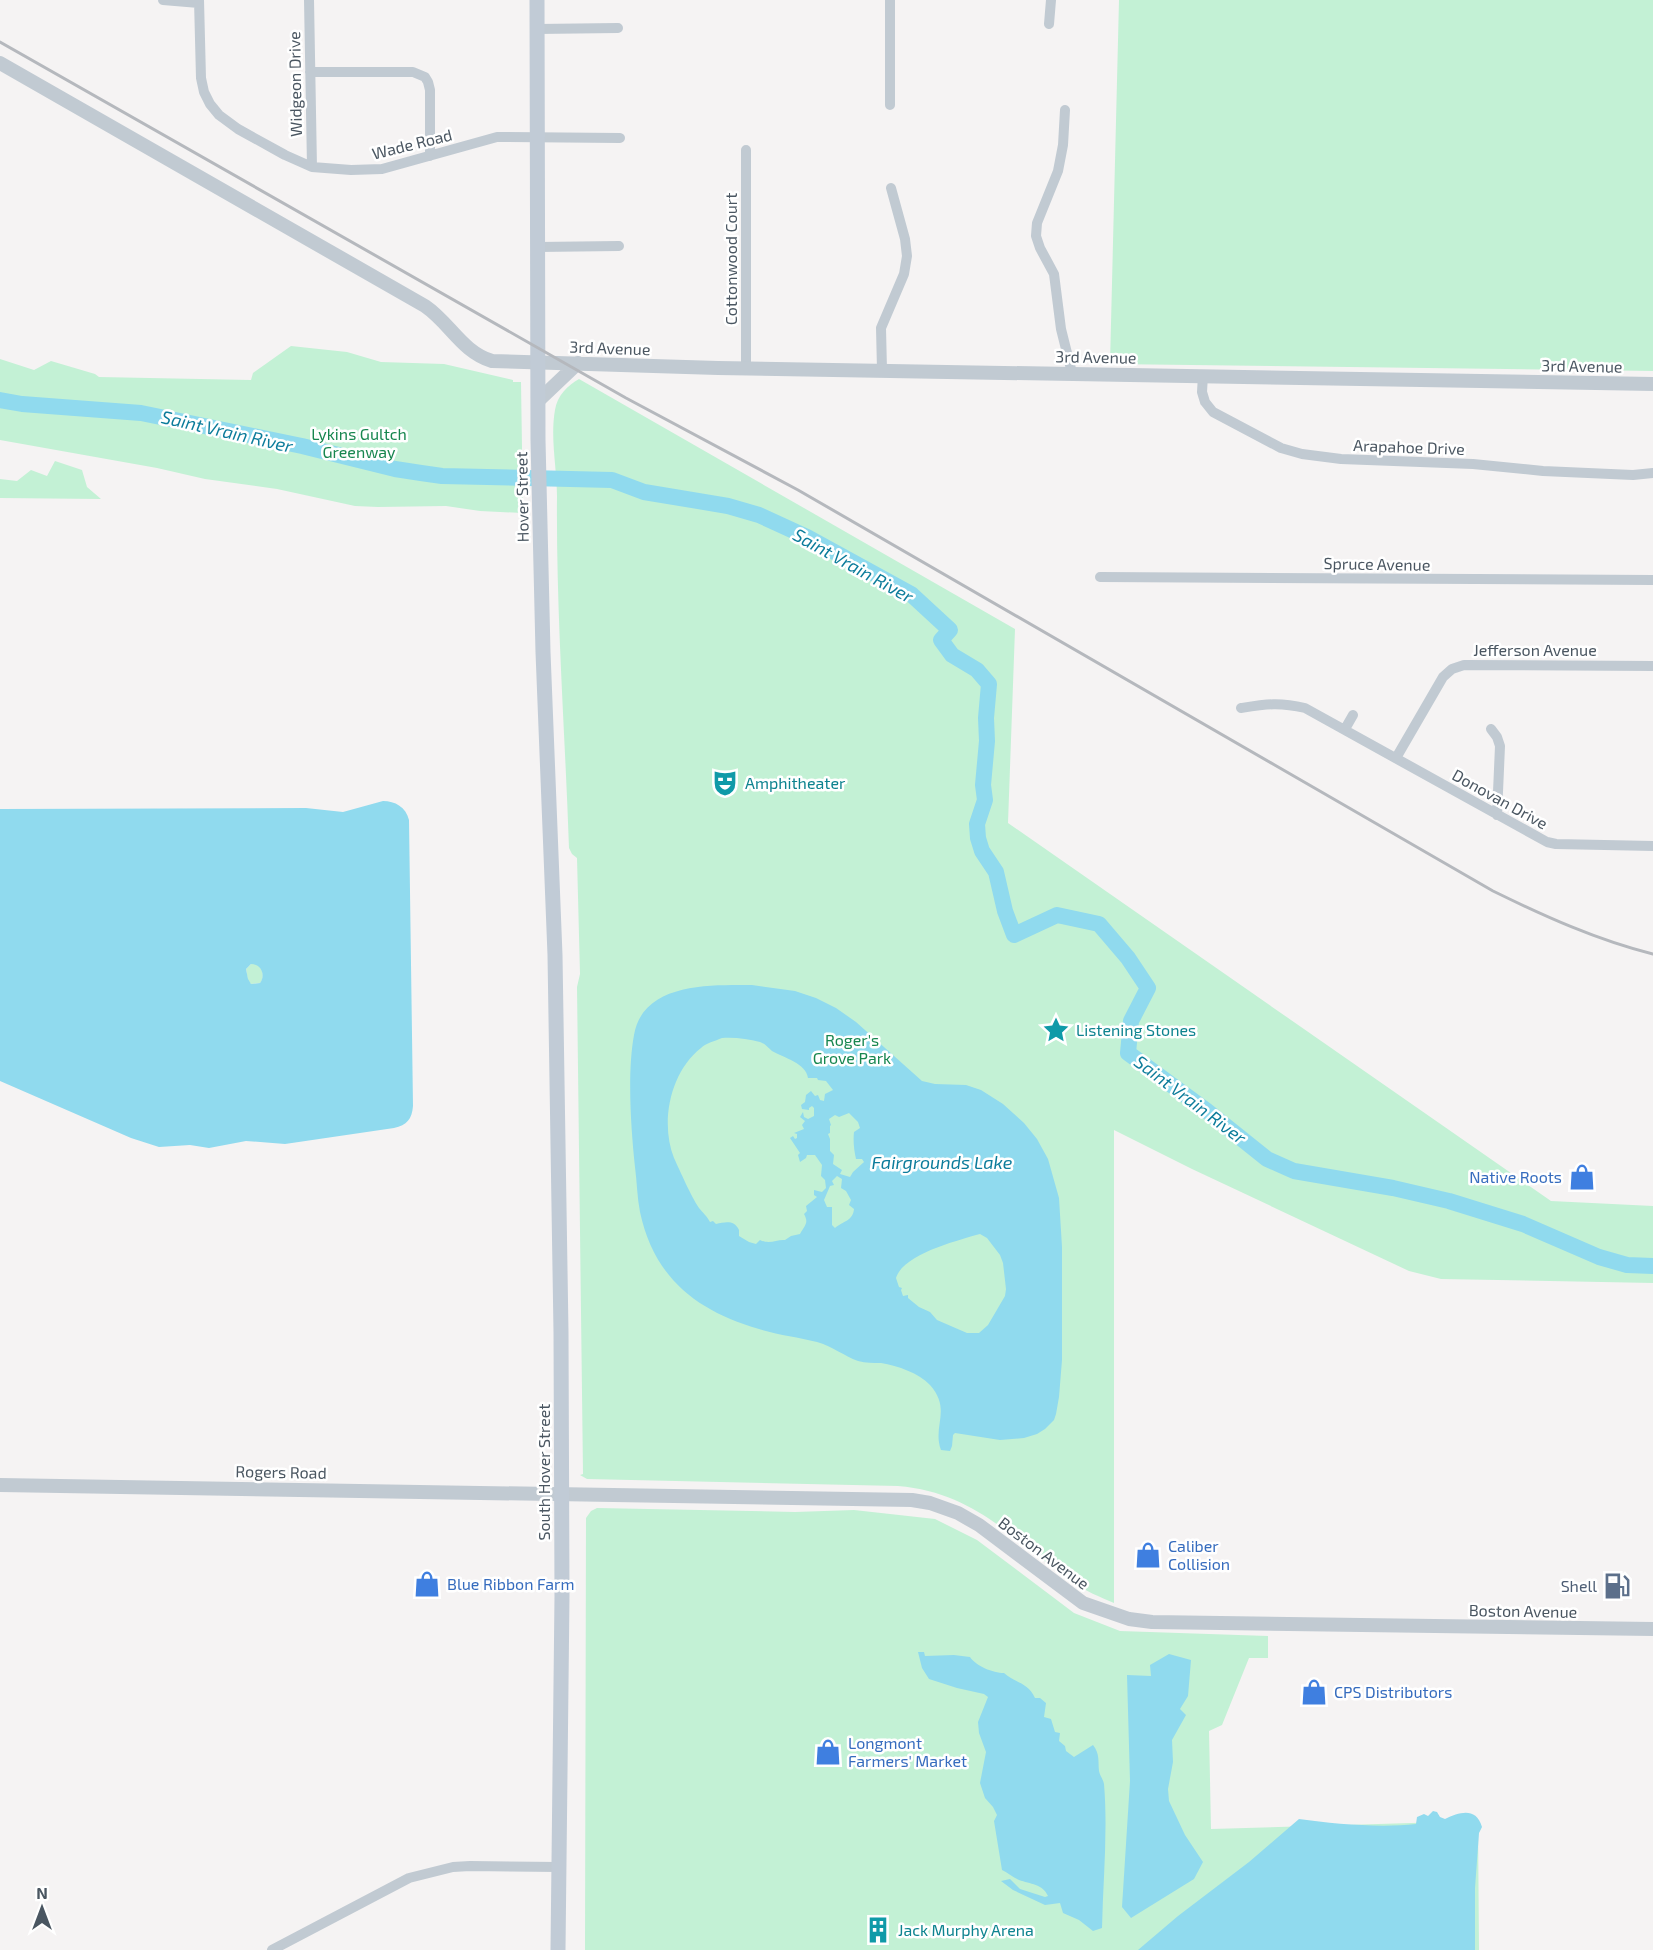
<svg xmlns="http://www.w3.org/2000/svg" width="1653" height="1950" viewBox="0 0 1653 1950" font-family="'Exo 2',sans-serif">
  <rect width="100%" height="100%" fill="#f5f3f3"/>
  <path fill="#c3f1d5" d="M1119,0H1653V371L1110,364Z
    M291,346L347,352L381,362L444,364L513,380V382H521L523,513L480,511L446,506L378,507L355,506L277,489L205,479L157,468L0,440V359L34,370L51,361L95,374L99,377L251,380L253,373Z
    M579,379L1015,629L1008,823L1551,1201L1653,1206V1283L1441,1279L1409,1271L1192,1169L1114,1130V1603C1100,1597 1085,1591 1073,1582C1012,1540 977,1493 898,1486L587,1479L580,1475L583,1474L577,987L580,974L577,858L572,854L569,848C565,731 556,613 557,496C557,468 550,438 555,410C557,396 568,385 579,379Z
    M55,461L82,470L87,487L101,499L0,498V479L17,481L31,470L47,476Z
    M251,964H257C263,968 265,978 260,983L251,984L248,981L246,969Z
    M597,1508L795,1512L854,1510L935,1519L977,1540L1074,1613L1120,1631L1268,1636V1658H1249L1222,1725L1209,1731L1211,1829L1478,1821L1479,1950H585L586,1518L591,1511Z"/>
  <path fill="#90daee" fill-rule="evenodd" d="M383,801C395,801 406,807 409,820L413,1106C412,1119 407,1125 394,1128L285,1144L246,1141L209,1148L190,1145L159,1147L131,1138L0,1081V809L306,808L343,812ZM251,964C261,964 266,975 260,983L251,984L248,979L246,969Z
    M752,985L795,991L816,998L836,1008L856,1022L922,1081L935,1084L966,1085L981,1090L1003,1104L1024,1123L1037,1139L1048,1159L1059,1198L1062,1247V1360L1059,1397L1056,1414L1054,1420L1045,1429L1037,1434L1024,1438L1000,1440L955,1433L953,1435L952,1446L950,1451L941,1450C932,1426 952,1410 930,1385C919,1373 898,1366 881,1363C873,1363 866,1363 858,1361C844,1356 832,1346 817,1342C798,1337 778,1335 759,1329C697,1311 654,1278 640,1212C637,1197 637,1182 635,1167C631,1129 627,1073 634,1035C643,982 711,985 752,985ZM722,1038C735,1037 748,1039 760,1042C766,1044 768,1048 772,1051C784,1058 806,1063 808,1078H817L818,1080L826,1081L833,1090L825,1094L824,1101L820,1100L818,1095L815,1096L811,1091L806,1095L805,1102L801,1105L802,1109L809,1110V1108L812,1106L814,1108V1116L808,1119L804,1117L803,1112L800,1117L805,1121L802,1125L804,1129L794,1133L797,1134V1138L795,1139L793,1136L790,1138L800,1153L798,1155L800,1162L806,1158L807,1155H815L822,1165L821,1176L825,1180L826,1188L822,1192L814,1190V1195L817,1197L806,1206L807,1211L804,1214C809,1223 805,1225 800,1234L791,1236L785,1240C777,1239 770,1245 760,1240L756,1244L749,1242L739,1236V1230C734,1220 726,1222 716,1224L713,1221L710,1222C707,1216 703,1213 699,1208C691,1196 680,1171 674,1158C660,1123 670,1072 701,1048C706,1043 715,1041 722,1038ZM849,1113L858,1122L860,1128L854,1132C853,1141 854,1150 856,1159H862L864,1162L853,1172L850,1177L840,1174L842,1170L833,1164L834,1155L830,1151V1139L828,1134L830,1133V1126L831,1125L829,1119L835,1115L839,1117ZM837,1176L842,1179L841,1188L846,1191L851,1200L849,1205L854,1209C853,1221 843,1221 835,1228L832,1225V1207H827L824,1200L830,1186L834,1185L832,1181ZM980,1234L987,1238L1000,1255L1003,1263L1006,1289L1005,1296L988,1325L979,1333H967L937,1320L930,1312L919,1307L908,1298V1295L903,1296L901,1290L902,1288L899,1287L896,1278C903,1254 959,1240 980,1234Z
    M918,1652H924L925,1656L954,1655L970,1657C976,1666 993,1673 1004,1673C1015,1683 1028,1682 1035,1698H1040L1046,1703L1044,1717L1051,1719L1055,1732L1060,1733L1059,1741L1065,1746L1066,1751L1074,1757L1093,1745C1100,1754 1098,1761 1099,1771C1100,1776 1103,1779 1104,1784C1108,1832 1103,1880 1102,1928L1093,1931L1079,1920L1063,1913L1060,1903L1045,1905L1013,1890L1001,1881L1010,1879L1020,1889L1045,1897L1048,1896C1043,1884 1030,1884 1019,1880C1014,1878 1008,1873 1002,1870L994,1821L997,1815L993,1807L985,1798L980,1783L986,1752L979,1733L978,1722L988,1697L984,1694L957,1688L929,1679L922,1668Z
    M1169,1654L1191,1660L1188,1696L1180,1709L1186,1715L1172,1740L1173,1762L1168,1789L1169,1801L1185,1835L1203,1862L1194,1879L1131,1918L1122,1907L1130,1781L1127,1675L1151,1676L1150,1665Z
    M1433,1811L1437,1812L1440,1817L1445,1819C1460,1812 1476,1807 1482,1827L1479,1833L1475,1888V1950H1138L1178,1916L1249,1862L1299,1819C1335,1824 1380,1828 1416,1824L1417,1817L1424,1814L1428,1816Z"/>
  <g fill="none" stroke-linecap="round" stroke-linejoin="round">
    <path stroke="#90daee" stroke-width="16" d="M0,400L22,404L141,413L302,446L395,469L421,473L442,476L612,480L644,492L728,506L759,515L807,537L911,594L950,630L941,640L952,655L977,670L989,684L986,718L987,741L983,785L985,800L977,824L978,838L982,851L996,872L1005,911L1014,935L1057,915L1099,924L1128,958L1148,988L1131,1021L1128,1053L1207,1111L1267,1159L1294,1171L1393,1188L1449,1201L1523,1224L1599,1257L1627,1265L1653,1266"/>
    <path stroke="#c1cad2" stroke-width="10" d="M163,0L199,3
      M199,0L201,78L204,92L210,104L219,115L238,129L285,155L312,167L351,170L382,169L497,137L620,138
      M309,0L312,167
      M1049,24L1051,0
      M537,29L618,28
      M310,72H413L425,77L428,82L430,90V156
      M890,105V0
      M1065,110L1063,145L1058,171L1037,223L1036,236L1040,248L1054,274L1061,329L1072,373
      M538,247L619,246
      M746,368V150
      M882,370L881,328L904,274L907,256L905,239L891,188
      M1203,375L1202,392L1205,402L1213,412L1281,448L1302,454L1341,459L1473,464L1543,471L1633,475L1653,473
      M1100,577L1653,580
      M1241,708C1267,704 1279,702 1305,708L1547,842L1556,844L1653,846
      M1345,729L1353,715
      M1491,729L1497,737L1500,746L1497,815
      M1396,758L1443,677L1452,669L1464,665L1653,666
      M272,1950L409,1878L453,1867L470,1866L559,1867"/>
    <path stroke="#c1cad2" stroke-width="14" d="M0,63L425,306C450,323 462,352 492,361L718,368L1653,384
      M538,401L578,363
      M0,1485L912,1500L930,1503L958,1513L979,1525L1083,1603L1129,1619L1152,1622L1653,1629"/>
    <path stroke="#c1cbd6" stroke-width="15" d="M537,0L538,440L543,652L555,955L561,1332L562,1596L558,1950"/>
    <path stroke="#b5b8bd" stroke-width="3" d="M0,42L626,398L798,490L1493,891C1544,916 1597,940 1653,954"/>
  </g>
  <defs>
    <g id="theatre-bare" transform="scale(2.07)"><path d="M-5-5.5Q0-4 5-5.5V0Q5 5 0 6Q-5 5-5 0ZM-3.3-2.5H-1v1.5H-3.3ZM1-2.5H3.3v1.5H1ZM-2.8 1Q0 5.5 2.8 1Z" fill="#0f9aa8" stroke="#fff" stroke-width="2.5" paint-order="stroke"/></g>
    <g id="sight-bare" transform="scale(2.07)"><path d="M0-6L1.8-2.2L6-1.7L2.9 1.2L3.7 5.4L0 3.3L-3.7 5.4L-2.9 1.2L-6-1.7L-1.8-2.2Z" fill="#0f9aa8" stroke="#fff" stroke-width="2.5" paint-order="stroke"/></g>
    <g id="shop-bare" transform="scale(2.07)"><path d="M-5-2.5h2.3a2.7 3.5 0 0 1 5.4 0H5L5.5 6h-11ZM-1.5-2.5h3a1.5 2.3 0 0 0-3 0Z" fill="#3f7fe0" stroke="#fff" stroke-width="2.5" paint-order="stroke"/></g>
    <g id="fuel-bare" transform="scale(2.07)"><path d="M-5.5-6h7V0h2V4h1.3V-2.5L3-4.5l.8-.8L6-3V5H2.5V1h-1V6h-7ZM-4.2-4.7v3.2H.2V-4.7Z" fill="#5c6f8a" stroke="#fff" stroke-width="2.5" paint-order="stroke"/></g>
    <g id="building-bare" transform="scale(2.07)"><path d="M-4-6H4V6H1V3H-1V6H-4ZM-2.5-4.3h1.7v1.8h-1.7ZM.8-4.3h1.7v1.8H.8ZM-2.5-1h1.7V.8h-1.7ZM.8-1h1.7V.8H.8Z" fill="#0f9aa8" stroke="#fff" stroke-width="2.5" paint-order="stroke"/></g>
  </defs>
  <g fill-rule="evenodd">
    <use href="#theatre-bare" x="725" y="783"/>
    <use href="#sight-bare" x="1056" y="1030"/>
    <use href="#shop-bare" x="1582" y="1177"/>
    <use href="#shop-bare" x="1148" y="1555"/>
    <use href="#shop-bare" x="427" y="1584"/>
    <use href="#fuel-bare" x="1617" y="1586"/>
    <use href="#shop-bare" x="1314" y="1692"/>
    <use href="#shop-bare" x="828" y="1752"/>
    <use href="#building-bare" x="878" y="1930"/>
  </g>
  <g text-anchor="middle" stroke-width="5" stroke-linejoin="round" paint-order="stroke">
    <g font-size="16" fill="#4a5661" stroke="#fff">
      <text transform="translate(295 84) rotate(-91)" y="6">Widgeon Drive</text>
      <text transform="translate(412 144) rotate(-14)" y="6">Wade Road</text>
      <text transform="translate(731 259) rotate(-90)" y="6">Cottonwood Court</text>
      <text transform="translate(610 348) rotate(2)" y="6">3rd Avenue</text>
      <text transform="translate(1096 357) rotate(1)" y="6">3rd Avenue</text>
      <text transform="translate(1582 366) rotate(1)" y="6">3rd Avenue</text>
      <text transform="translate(1409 447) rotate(2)" y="6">Arapahoe Drive</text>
      <text transform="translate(522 497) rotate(-91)" y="6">Hover Street</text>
      <text transform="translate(1377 564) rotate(1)" y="6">Spruce Avenue</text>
      <text x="1535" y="656">Jefferson Avenue</text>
      <text transform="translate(1500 799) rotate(29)" y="6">Donovan Drive</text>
      <text transform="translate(281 1472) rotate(1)" y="6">Rogers Road</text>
      <text transform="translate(544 1472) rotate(-90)" y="6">South Hover Street</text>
      <text transform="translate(1044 1553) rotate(37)" y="6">Boston Avenue</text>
      <text transform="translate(1523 1611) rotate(1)" y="6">Boston Avenue</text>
    </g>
    <g font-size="16" fill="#17864f" stroke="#fff">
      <text x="359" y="440">Lykins Gultch<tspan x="359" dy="18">Greenway</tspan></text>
      <text x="852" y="1046">Roger's<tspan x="852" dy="18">Grove Park</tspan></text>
    </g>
    <g font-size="16" fill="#0d838f" stroke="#fff" text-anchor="start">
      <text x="745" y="789">Amphitheater</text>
      <text x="1076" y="1036">Listening Stones</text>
      <text x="898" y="1936">Jack Murphy Arena</text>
    </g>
    <g font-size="16" fill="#366cbe" stroke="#fff" text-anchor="start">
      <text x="1562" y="1183" text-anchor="end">Native Roots</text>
      <text x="1168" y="1552">Caliber<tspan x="1168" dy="18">Collision</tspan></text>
      <text x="447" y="1590">Blue Ribbon Farm</text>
      <text x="1334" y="1698">CPS Distributors</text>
      <text x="848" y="1749">Longmont<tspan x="848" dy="18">Farmers' Market</tspan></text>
    </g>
    <g font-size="16" fill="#4e5e75" stroke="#fff" text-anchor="end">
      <text x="1597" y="1592">Shell</text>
    </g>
    <g font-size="18" font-style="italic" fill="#0c7c9b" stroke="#fff">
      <text transform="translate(227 432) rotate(13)" y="6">Saint Vrain River</text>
      <text transform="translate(853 566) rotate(29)" y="6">Saint Vrain River</text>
      <text transform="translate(1190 1100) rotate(37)" y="6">Saint Vrain River</text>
      <text x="942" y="1169">Fairgrounds Lake</text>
    </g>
  </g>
  <g transform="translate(42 1908)" stroke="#ffffff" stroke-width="4.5" paint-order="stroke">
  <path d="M0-4.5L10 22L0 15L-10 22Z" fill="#4a5661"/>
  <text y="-9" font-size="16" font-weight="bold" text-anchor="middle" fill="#4a5661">N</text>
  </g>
</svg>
